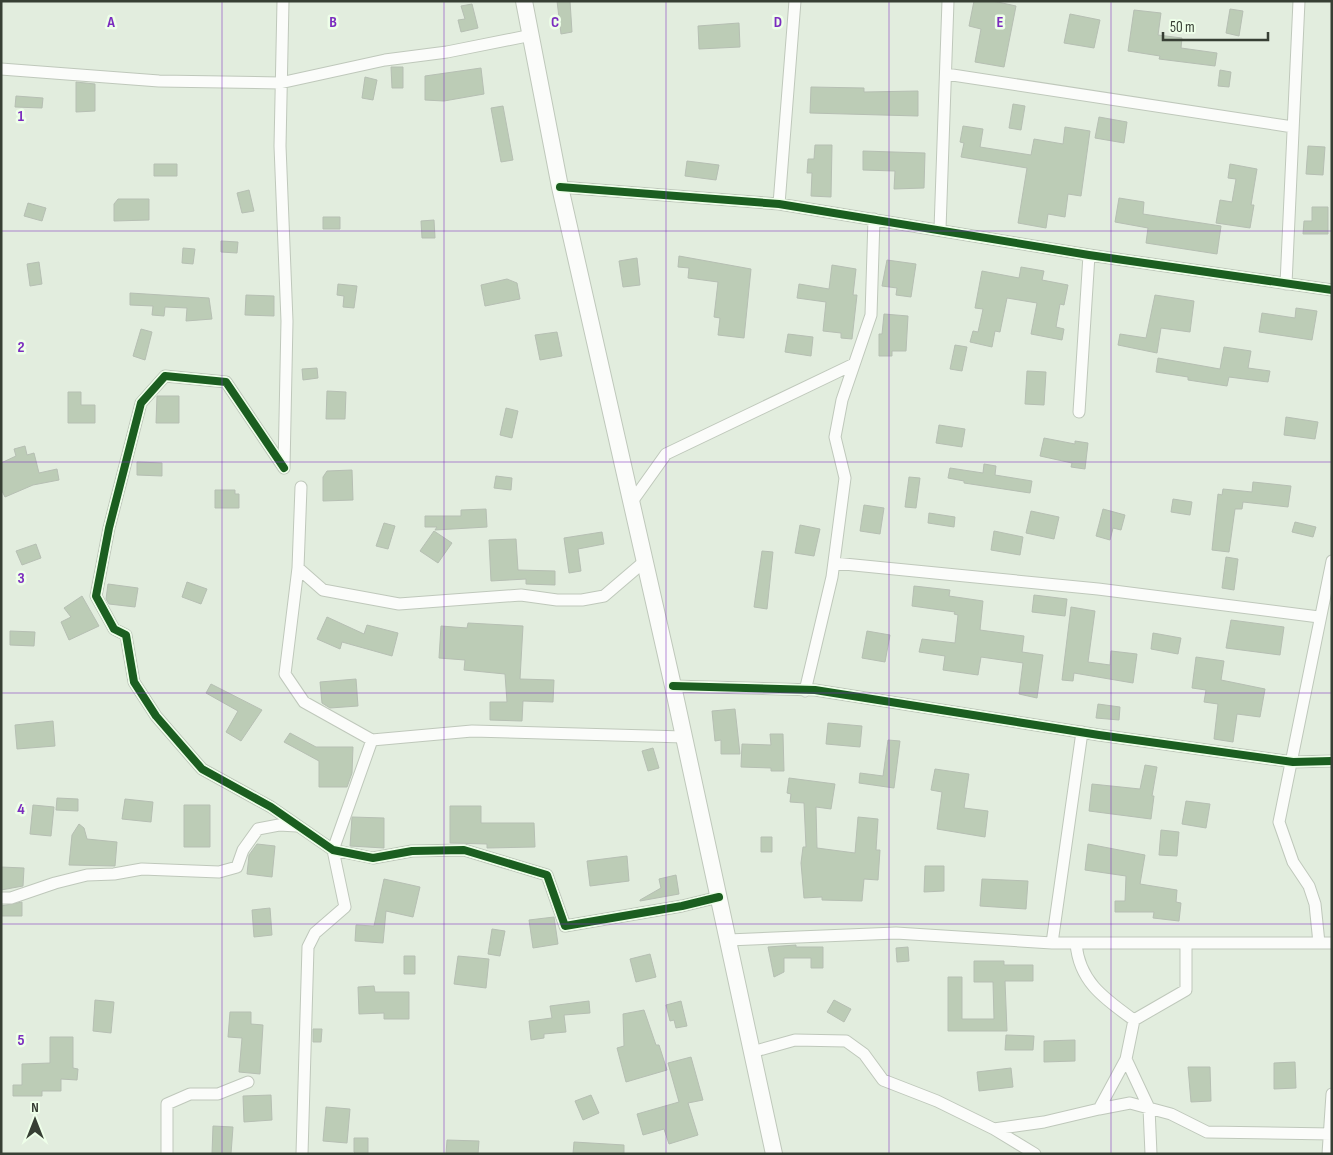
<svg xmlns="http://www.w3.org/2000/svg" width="1333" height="1155" viewBox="0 0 1333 1155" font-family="'Sofia Sans Condensed',sans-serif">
  <rect width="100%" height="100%" fill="#e2edde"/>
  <path fill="#bcccb6" stroke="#b6bfb3" d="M557,1H570L572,32L561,34Z
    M974,1H993L1016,6L1004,67L975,62L981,29L969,26Z
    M472,4L478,28L461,32L458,20L465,19L461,6Z
    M1230,9L1243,11L1239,36L1226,33Z
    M1134,10L1161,13L1158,35L1182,38L1181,48L1217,53L1215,66L1159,59L1160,56L1128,51Z
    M1070,14L1100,20L1094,48L1064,43Z
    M739,23L740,47L699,49L698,26Z
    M391,67H403V88H392Z
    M481,68L484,94L444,101L425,100V76Z
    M1220,70L1231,72L1229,87L1218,86Z
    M365,77L377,80L373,100L362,98Z
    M76,82L95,84V111L76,112Z
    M811,87L864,88V92L918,91V116L810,113Z
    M16,96L43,98L42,108L15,107Z
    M1013,104L1025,106L1021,130L1009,128Z
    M503,106L513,160L501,162L491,108Z
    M1099,117L1127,122L1124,143L1095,138Z
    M963,126L983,129L980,147L1031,155L1034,139L1063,144L1065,127L1090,131L1081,196L1068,194L1065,217L1048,214L1046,228L1018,223L1027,168L961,157L964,143L960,142Z
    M815,145H832L831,197L811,196L812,173H807L808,159H814Z
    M1308,146L1325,147L1323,175L1306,174Z
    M863,151L925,153L924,188L894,189L895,171L863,170Z
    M687,161L719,165L716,180L685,176Z
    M154,164H177V176H154Z
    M1230,164L1257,169L1251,205H1254L1250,228L1216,223L1220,200L1232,202L1236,179L1228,178Z
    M249,190L254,211L242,213L237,193Z
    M1119,198L1144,202L1143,214L1221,226L1217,254L1146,243L1148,228L1115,222Z
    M118,199H149V220L114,221V204Z
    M28,203L46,208L42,221L24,216Z
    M1312,207H1328V234H1303L1304,221H1312Z
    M323,217H340V229H323Z
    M434,220L435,238H422L421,221Z
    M221,241L238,242L237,253L221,252Z
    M183,248L195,249L193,264L182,263Z
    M679,256L751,269L744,338L718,335L720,318L714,317L718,282L688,278L689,268L678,267Z
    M637,258L640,285L623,287L619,261Z
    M887,260L916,264L911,297L896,295L897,288L882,286Z
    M39,262L42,284L30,286L27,264Z
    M832,265L856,269L853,295H857L852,339L841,338V333L823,331L826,302L797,298L799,284L829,289Z
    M1021,267L1044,271L1042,280L1068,285L1064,305L1060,304L1056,327L1064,329L1062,340L1031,334L1037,303L1007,298L1000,332L995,331L992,347L970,342L973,331L978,332L983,309L975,308L982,271L1019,278Z
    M507,279L517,283L520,299L485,306L481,285Z
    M338,284L357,286L354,308L343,307L344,296L337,295Z
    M130,293L209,298L212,319L186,321L187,308L165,307L164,316L152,315L153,306L130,305Z
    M246,295L274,296V316L245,315Z
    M1155,295L1194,301L1190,332L1161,328L1157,353L1118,345L1120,334L1146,338Z
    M1296,308L1317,311L1312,340L1259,332L1262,313L1295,318Z
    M884,314L908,316L906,351H892V356H879V334H882Z
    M141,329L152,332L145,360L133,356Z
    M557,332L562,356L540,360L535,335Z
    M788,334L813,337L811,356L785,352Z
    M955,345L967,347L962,371L950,369Z
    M1224,347L1251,351L1248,368L1270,371L1268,382L1229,377L1227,386L1188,380V377L1156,372L1158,358L1220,369Z
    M317,368L318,378L303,380L302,369Z
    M1027,371L1046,372L1044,405L1025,404Z
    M327,391L346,392L345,419H326Z
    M68,392H81V405H95V423H68Z
    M157,396H179V423H156Z
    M506,408L518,411L512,438L500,435Z
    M1286,417L1318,422L1315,439L1284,435Z
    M939,425L965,429L962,447L936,443Z
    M1044,438L1075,444V441L1088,443L1085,469L1071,467L1072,463L1040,456Z
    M25,446L27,455L34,453L39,473L57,469L59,480L33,485L5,497L1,489V463L16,456L14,449Z
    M137,462L162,463V476L137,475Z
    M984,464L996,466L995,475L1032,481L1030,493L964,483V481L948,478L950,468L983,473Z
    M352,470L353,500L323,501V477L327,471Z
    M496,476L512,478L511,490L494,488Z
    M909,477L920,478L916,508L905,507Z
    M1253,482L1291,486L1288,507L1243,502L1242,509H1235L1229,552L1212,550L1218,494L1222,495L1223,489L1252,492Z
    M215,490H235V494H239V508H215Z
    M1173,499L1192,502L1190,515L1171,512Z
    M864,505L884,508L880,534L860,531Z
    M486,509L487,527L435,530L437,527H425V516H461V510Z
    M1103,509L1125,515L1121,530L1113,528L1110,540L1096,536Z
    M1031,511L1059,517L1054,539L1026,533Z
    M929,513L955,517L954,527L928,523Z
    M1295,522L1316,527L1313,537L1292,532Z
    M384,523L395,526L388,549L376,546Z
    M800,525L820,529L814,556L795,553Z
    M434,531L452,543L438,563L420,551Z
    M994,531L1023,537L1020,555L991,550Z
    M602,532L604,544L578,549L581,571L569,573L564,538Z
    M516,539L518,570L555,571V585L526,584V579L491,581L489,540Z
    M36,544L41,558L22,565L16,551Z
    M762,551L773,552L767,609L754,607Z
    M1226,557L1238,559L1234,590L1222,588Z
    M187,582L207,589L201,604L182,597Z
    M108,584L138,588L135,607L109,604L106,599Z
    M914,586L950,590L949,596L983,601L980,630L1024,636L1022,652L1043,655L1037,698L1019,694L1023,663L981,657L978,675L943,670L945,656L919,652L922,639L955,643L958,615L954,614L955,612L912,606Z
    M1034,595L1067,599L1065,616L1032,612Z
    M82,596L99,626L69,640L61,622L71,617L64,608Z
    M1071,607L1095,611L1088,662L1110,665L1111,651L1137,654L1133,683L1074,673L1073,681L1062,680Z
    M327,617L364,634L367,625L398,633L392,656L342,642L340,649L317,639Z
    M1231,620L1284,627L1280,655L1226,648Z
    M468,623L523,626L520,679L554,680L553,702L523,701L522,721L490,720V702H507L505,674L464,670L465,660L439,658L441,626L467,628Z
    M10,631L35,632L34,646L10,645Z
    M867,631L890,635L885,662L862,658Z
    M1153,633L1181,638L1178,654L1151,649Z
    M1196,657L1224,661L1221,680L1265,689L1260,717L1237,714L1233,742L1214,739L1218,704L1204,702L1206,690L1192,688Z
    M356,679L358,706L330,708L322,703L320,682Z
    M211,684L262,710L241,741L226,732L238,711L206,693Z
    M1098,704L1120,707L1119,720L1096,718Z
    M735,709L740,754H721V740L715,741L712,711Z
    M53,721L55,746L17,749L15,725Z
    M828,723L862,726L860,747L826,744Z
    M290,733L316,747H353L352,773L347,787H319V761L284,742Z
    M770,734H783L784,771H771V768L741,767L742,744L771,745Z
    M888,740L900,741L894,788L859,783L860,773L883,776Z
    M653,748L659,768L648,771L642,751Z
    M1145,765L1157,767L1152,796H1154L1151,819L1089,811L1092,784L1140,789Z
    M935,769L969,774L964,808L988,811L985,837L937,829L942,792L931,790Z
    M789,778L835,784L831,809L816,807L817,848L855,853L858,817L878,819L876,850H880L878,880L864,879L862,901L822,900V897L804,898L801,863L803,847H806L804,803L790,802L791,794L787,793Z
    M57,798L78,799V811L56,810Z
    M125,799L153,802L151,822L122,819Z
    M1186,801L1210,804L1206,828L1182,824Z
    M33,805L54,807L51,836L30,834Z
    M184,805H210V847H184Z
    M450,806H481V823H534L535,847L487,848V844L450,843Z
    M352,817L384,818V848L350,846Z
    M79,824L84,828L87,839L117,842L115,866L69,865L72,835Z
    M1161,830L1179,832L1177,856L1159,855Z
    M761,837H772V852H761Z
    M257,844L275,846L272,877L247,874L249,855Z
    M1088,844L1145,855L1140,884L1177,890L1176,902L1181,903L1179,921L1153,918L1154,912H1115V901H1125L1126,876L1085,870Z
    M627,856L629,881L590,886L587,861Z
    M925,866H944V891L924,892Z
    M1,867L24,868L23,886L1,890Z
    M676,875L679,894L640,901V900L661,888L659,879Z
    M384,879L420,887L413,917L386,911L383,943L355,941L356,925L374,926Z
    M982,879L1028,881L1026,909L980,906Z
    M22,902V916H1V906Z
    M270,908L272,935L254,937L252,910Z
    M554,917L558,944L533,948L529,920Z
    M492,929L505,931L500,956L488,954Z
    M796,945V947H823V968H811V958H784V972L774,977L768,947Z
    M908,947L909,961L897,962L896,948Z
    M650,954L656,977L636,982L630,959Z
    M404,956H415V974H404Z
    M458,956L489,959L486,988L454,984Z
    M974,961H1004V965H1033V981H1005L1007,1031H948V977H962V1019H994L993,982H974Z
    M374,986L375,992H409V1019H384V1013L359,1014L358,987Z
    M95,1000L114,1002L111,1033L93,1031Z
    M834,1000L851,1009L844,1022L827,1012Z
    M589,1001L590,1013L564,1015L566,1032L544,1034V1038L531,1040L529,1021L552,1018L550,1006Z
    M681,1001L687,1026L676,1028L674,1020L670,1021L666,1005Z
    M644,1010L656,1045H659L667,1070L626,1082L617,1048L624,1046L623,1014Z
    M230,1012H251V1024L263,1025L260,1074L239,1072L242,1038L228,1037Z
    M313,1029H322L321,1042H313Z
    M1006,1035L1034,1036L1033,1050H1005Z
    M50,1037H73V1068L78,1069L77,1080L61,1079V1091H42V1096H13V1085H22V1064L50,1063Z
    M1075,1040V1061L1044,1062V1041Z
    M691,1057L703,1100L688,1103L698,1135L669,1144L664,1129L643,1135L637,1114L679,1102L668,1063Z
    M1295,1062L1296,1088L1274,1089V1063Z
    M1188,1067H1210L1211,1101L1191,1102Z
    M1011,1068L1013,1087L979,1091L977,1072Z
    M271,1095L272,1120L244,1122L243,1096Z
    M591,1095L599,1113L583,1120L575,1101Z
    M326,1107L350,1109L347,1143L323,1141Z
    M213,1126L233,1127L231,1154H212Z
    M354,1138H368V1154H356L354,1152Z
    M447,1140L479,1141L478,1154H446Z
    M574,1142L624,1145V1154H573Z"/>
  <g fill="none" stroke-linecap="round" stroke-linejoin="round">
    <g stroke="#bfc8bb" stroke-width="13">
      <path id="minor" d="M283,1L280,146L287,321L284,468
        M1,69L159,81L280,83L385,60L447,52L532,35
        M946,74L1293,127
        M560,187L779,204L1089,255L1332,290
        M779,204L795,1
        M940,229L948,1
        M1286,284L1299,1
        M1079,412L1089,255
        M284,468L226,382L165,376L141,403L109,528L96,596L114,629L126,635L134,682L156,716L202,769L271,807L333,850L373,858L412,851L464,850L547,875L565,926L682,906L719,897
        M301,487L298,568L285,674L304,702L372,740L472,731L684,737
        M631,503L666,454L854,364
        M834,563L1098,589L1319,617
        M298,568L323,590L399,604L521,595L557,600H582L604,596L645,561
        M673,686L815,690L1099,735L1293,762L1332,761
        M805,691L832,577L845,478L835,437L842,400L871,315L874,219
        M1,898H11L55,883L87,875L114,874L142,869L219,872L237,867L243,850L258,829L279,825L297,826
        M728,940L896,933L1052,943H1332
        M1052,943L1082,732
        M1076,943C1079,982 1105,999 1134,1020
        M1319,943L1315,904L1309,886L1293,862L1279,822L1332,561
        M752,1052L795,1040L846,1041L864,1054L883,1080L937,1101L994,1129L1035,1154
        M1126,1059L1149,1108L1151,1154
        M1099,1109L1130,1103L1171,1114L1207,1132L1332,1134
        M994,1129L1044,1122L1099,1109L1126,1059L1134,1020L1186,990V943
        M167,1154V1104L190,1094H218L248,1082
        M302,1154L308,947L315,933L345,907L333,850L372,740
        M1328,1154L1332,1094"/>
    </g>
    <g stroke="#bfc8bb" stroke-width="18">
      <path id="secondary" d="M524,1L560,187L673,686L774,1154"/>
    </g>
    <use href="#minor" stroke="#fbfcfa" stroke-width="11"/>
    <use href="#secondary" stroke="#fbfcfa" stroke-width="16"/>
    <g stroke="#eeffe9" stroke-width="11">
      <path id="cycleway" d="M560,187L779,204L1089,255L1332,290
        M284,468L226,382L165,376L141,403L109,528L96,596L114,629L126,635L134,682L156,716L202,769L271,807L333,850L373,858L412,851L464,850L547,875L565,926L682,906L719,897
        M673,686L815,690L1099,735L1293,762L1332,761"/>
    </g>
    <use href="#cycleway" stroke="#1b5e20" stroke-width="8"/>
  </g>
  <path fill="none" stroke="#7b2cbf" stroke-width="1" stroke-opacity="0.55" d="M222,1V1154M444,1V1154M666,1V1154M889,1V1154M1111,1V1154M1,231H1332M1,462H1332M1,693H1332M1,924H1332"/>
  <g font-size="16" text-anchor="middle" font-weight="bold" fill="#7b2cbf" stroke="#eeffe9" stroke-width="5" stroke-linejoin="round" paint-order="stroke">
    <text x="111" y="27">A</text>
    <text x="333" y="27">B</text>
    <text x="555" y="27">C</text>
    <text x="778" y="27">D</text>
    <text x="1000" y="27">E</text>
    <text x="21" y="121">1</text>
    <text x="21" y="352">2</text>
    <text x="21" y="583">3</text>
    <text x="21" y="814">4</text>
    <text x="21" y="1045">5</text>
  </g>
  <rect width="1333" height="1155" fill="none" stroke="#373f34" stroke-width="5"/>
  <g transform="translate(35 1120)" stroke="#eeffe9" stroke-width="4" paint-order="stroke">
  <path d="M0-4L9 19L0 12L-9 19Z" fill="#373f34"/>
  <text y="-8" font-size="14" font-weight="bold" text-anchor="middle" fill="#373f34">N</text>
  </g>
  <path d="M1163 32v8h105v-8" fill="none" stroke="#373f34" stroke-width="2.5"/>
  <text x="1170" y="32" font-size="15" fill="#373f34" stroke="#eeffe9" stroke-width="4" paint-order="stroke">50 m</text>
</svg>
